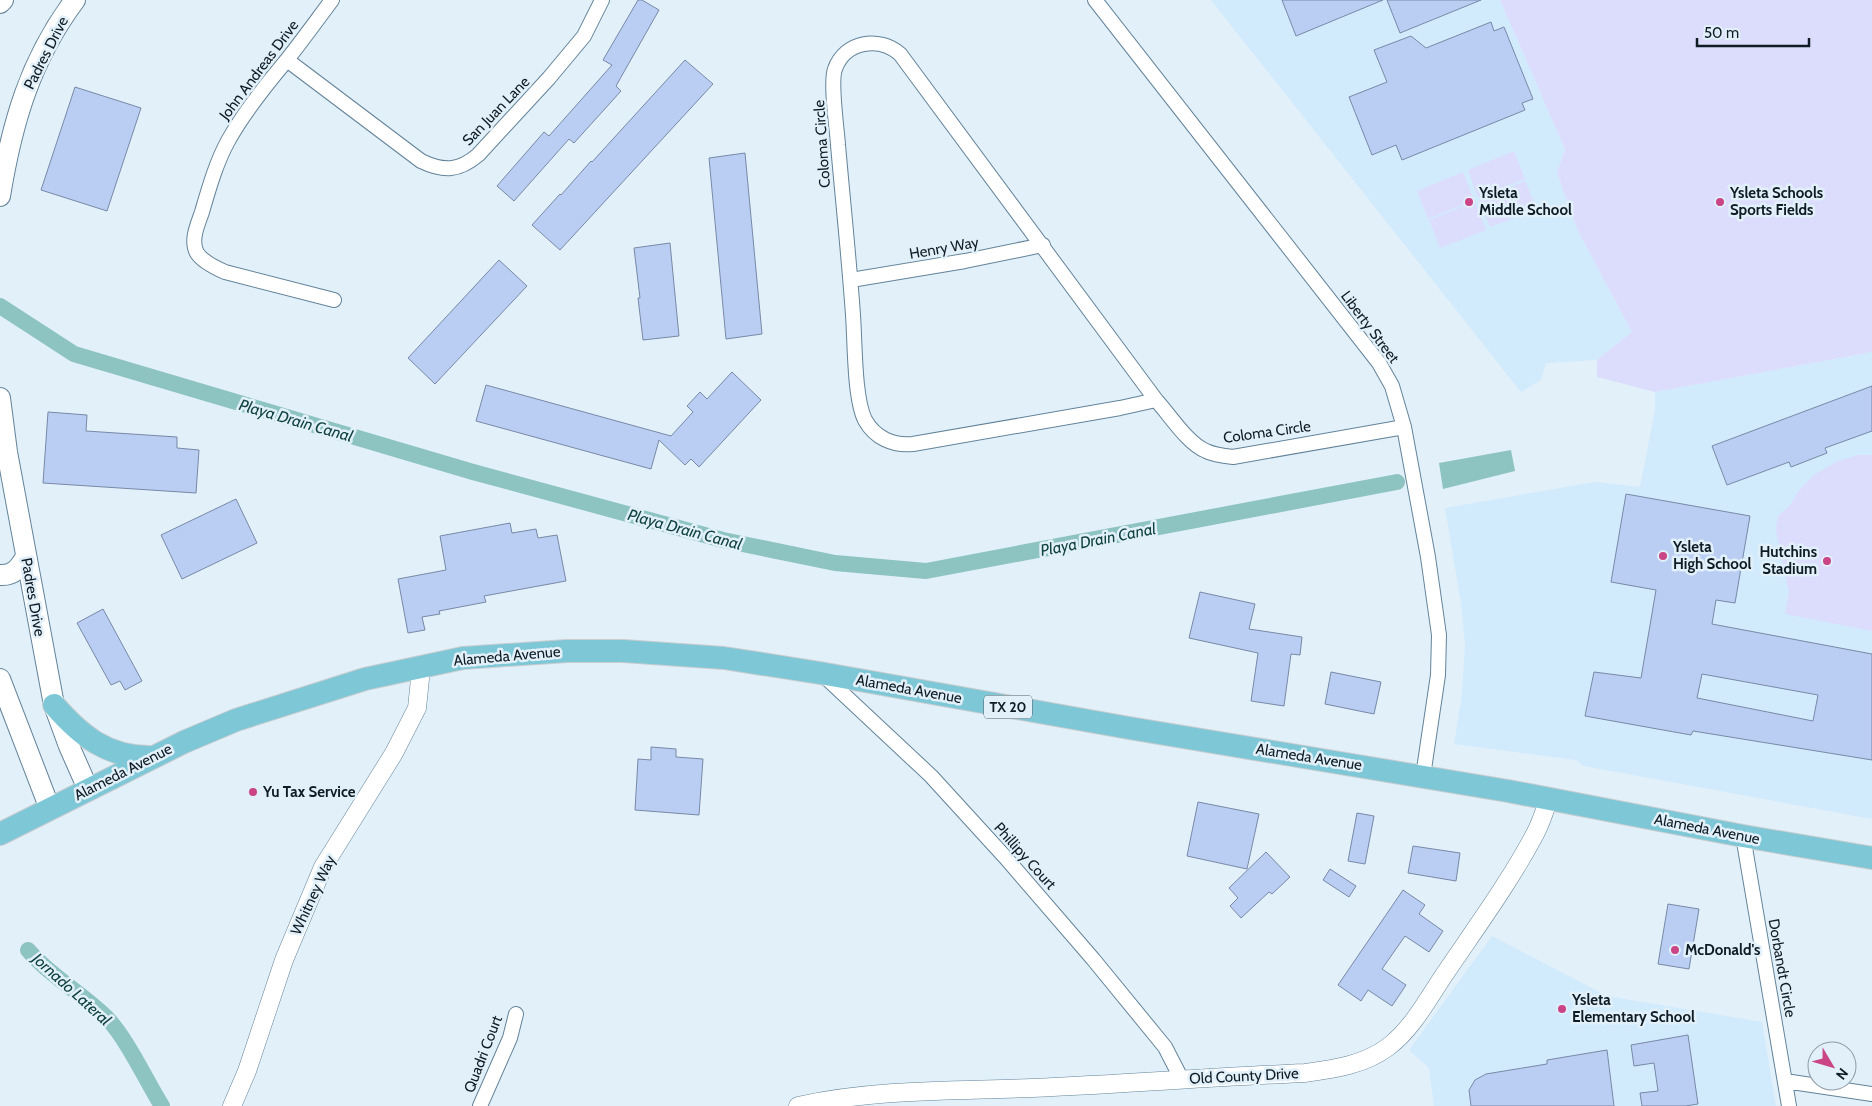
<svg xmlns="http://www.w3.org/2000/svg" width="1872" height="1106" viewBox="0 0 1872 1106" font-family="Cabin,sans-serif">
  <rect width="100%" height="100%" fill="#e2f0fa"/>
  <path fill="#d1eafc" d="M1211,0H1500L1565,149L1557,173L1578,231L1632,332L1597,360L1546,363L1541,380L1521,392Z
    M1872,352V819L1584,766L1576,760L1454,744L1462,694L1465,644L1461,604L1445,508L1595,482L1640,487L1655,410V392Z
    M1492,936L1607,996L1762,1022L1776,1106H1434L1429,1068L1409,1050Z"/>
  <path fill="#dcddfc" d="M1500,0H1872V352L1655,392L1597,377V360L1632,332L1578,231L1557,173L1565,149Z
    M1514,151L1525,179L1478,197L1468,170Z
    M1463,172L1474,200L1428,219L1417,191Z
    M1525,181L1537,209L1490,227L1479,200Z
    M1475,202L1486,230L1440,248L1429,220Z
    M1857,455H1872V631L1785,614L1789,593L1776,530L1778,516L1790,505L1798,492L1814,475L1836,462Z"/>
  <path fill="#8dc3c0" d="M1511,450L1515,471L1443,489L1439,463Z"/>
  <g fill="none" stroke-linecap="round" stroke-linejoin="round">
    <path stroke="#8dc3c0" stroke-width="16" d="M0,306L74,354L473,472L723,540L835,563L926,571L1397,482
      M28,950C51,977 82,993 107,1018C127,1039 146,1080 162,1106"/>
  </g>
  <path fill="#b9cef2" stroke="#7889a7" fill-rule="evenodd" d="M638,0H642L659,10L616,86L621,91L574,143L569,139L514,201L497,186L544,132L549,136L612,65L603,60Z
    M1282,0H1383L1296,36Z
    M1387,0H1481L1400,33Z
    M1491,22L1494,31L1504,27L1533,99L1522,103L1525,110L1402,160L1396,145L1372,155L1349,97L1387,82L1374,50L1411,36L1426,48Z
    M685,60L713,84L560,250L532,225L560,194L561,195L591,161L592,162Z
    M75,87L141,108L107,211L41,190Z
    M745,153L762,334L726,339L709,158Z
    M670,243L679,336L643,340L638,298H640L634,248Z
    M499,260L527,286L435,384L408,358Z
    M732,372L761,400L699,467L691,459L685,465L659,440L651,469L476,421L486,385L671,436L693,412L687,406L700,392L707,399Z
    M1872,386V431L1825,448L1827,453L1791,467L1789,462L1727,485L1712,446Z
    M48,412L87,415L86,431L177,437V448L199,450L196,493L43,483Z
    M1626,494L1750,516L1735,603L1716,600L1712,624L1872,654V760L1693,731L1691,735L1585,716L1594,672L1641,678L1656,590L1611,582ZM1702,674L1818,695L1813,721L1697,698Z
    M236,499L257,543L182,579L161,535Z
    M510,523L512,533L536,529L538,538L557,535L566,581L484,596L486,602L439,611L440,614L422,617L425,630L408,633L398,579L446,570L440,536Z
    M1200,592L1255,604L1249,629L1302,637L1300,655L1291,654L1284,706L1251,701L1258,653L1189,638Z
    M103,609L142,681L125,690L120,681L111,685L77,623Z
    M1331,672L1381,682L1374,714L1325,704Z
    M651,747L676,749V757L703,759L699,815L635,810L638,759L651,760Z
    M1198,802L1259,814L1247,869L1187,856Z
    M1357,813L1374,816L1365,864L1348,861Z
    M1413,846L1460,853L1456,881L1408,873Z
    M1266,852L1290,877L1272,894L1269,892L1241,918L1230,906L1238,898L1229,888Z
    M1330,869L1356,886L1349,897L1323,880Z
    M1403,890L1425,905L1419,914L1443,931L1429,952L1405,936L1382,969L1406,985L1392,1006L1368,990L1361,1001L1338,985Z
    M1668,904L1699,909L1689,969L1658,964Z
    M1688,1035L1698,1104L1685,1106H1642L1640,1093L1658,1091L1654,1063L1634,1066L1631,1045Z
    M1607,1050L1614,1106H1471L1469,1090L1475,1080L1486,1074L1547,1064V1060Z"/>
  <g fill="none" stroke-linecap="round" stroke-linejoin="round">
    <g stroke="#638399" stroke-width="16">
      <path id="minor" d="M332,0C317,20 302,41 286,61C265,86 244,112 228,141C216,163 209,188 202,212C198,224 190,240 197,253C202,261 216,268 225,272L334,300
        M1095,0L1379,363L1392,386L1404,427L1428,557L1439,635L1438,675L1423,776
        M287,60L421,161C444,172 459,171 478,155L549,78L584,36L602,0
        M851,280L965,261L1043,245
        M1156,400L1120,408L913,444C893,446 875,438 865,420C854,398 855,341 853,315C849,258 843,202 838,145C837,129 830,82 835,69C845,41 879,36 900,54L1156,400C1170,415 1187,443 1206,451C1214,455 1223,456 1233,457L1404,427
        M823,675L931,776L1005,857L1093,959L1165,1047L1182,1080
        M1743,836L1789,1106
        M1785,1081L1872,1094
        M480,1106L510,1038L516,1014"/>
    </g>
    <g stroke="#638399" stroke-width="19">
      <path id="tertiary" d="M232,1106L247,1071L284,960L323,867L394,753L417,708L420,679L418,667
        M798,1106C873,1089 956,1091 1032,1088C1123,1084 1214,1077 1305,1073C1334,1069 1364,1065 1388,1047C1412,1029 1428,999 1444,975C1475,929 1509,883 1535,834C1541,823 1545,810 1549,798"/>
    </g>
    <g stroke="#638399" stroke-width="22">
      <path id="secondary" d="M0,3L3,0
        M0,196C12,123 30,60 75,0
        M0,398L7,452L54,705L69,746L88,789
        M0,575C14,576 19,568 26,557
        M0,679L50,809"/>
    </g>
    <g stroke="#cacdcf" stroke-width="24">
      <path id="primary" d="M54,705C81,736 108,758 152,757
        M0,834L184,742L236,720L365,679L463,658L567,651H623L724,658L820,673L1129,728L1508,791L1743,836L1872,858"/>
    </g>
    <use href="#minor" stroke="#fff" stroke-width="14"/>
    <use href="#tertiary" stroke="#fff" stroke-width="18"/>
    <use href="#secondary" stroke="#fff" stroke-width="20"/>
    <use href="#primary" stroke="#7ec7d6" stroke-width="22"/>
  </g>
  <g fill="#ca4486" stroke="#e2f0fa" stroke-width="2">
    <circle cx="1469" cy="202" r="5"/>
    <circle cx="1720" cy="202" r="5"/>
    <circle cx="1663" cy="556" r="5"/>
    <circle cx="1827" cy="561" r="5"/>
    <circle cx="253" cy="792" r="5"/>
    <circle cx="1675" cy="950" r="5"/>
    <circle cx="1562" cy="1009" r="5"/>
  </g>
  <g text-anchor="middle" stroke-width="5" stroke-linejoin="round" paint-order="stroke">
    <rect fill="#e2f0fa" stroke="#4e5c65" stroke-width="1" x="984" y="695.5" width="48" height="23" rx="4"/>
    <g font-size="14" font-weight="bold" fill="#0f1c25">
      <text x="1008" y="712">TX 20</text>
    </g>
    <g font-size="15" fill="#0f1c25" stroke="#e2f0fa">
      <text transform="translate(46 53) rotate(-63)" y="5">Padres Drive</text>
      <text transform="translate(259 70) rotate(-53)" y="5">John Andreas Drive</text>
      <text transform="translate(496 111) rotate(-46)" y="5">San Juan Lane</text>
      <text transform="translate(822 144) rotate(-94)" y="5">Coloma Circle</text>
      <text transform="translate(944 248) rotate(-10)" y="5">Henry Way</text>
      <text transform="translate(1370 327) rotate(53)" y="5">Liberty Street</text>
      <text transform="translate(1267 432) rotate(-8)" y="5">Coloma Circle</text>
      <text transform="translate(33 597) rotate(80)" y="5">Padres Drive</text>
      <text transform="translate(507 656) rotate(-5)" y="5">Alameda Avenue</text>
      <text transform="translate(909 689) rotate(10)" y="5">Alameda Avenue</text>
      <text transform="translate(1309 757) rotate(9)" y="5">Alameda Avenue</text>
      <text transform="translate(123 772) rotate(-27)" y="5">Alameda Avenue</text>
      <text transform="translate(1707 829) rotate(11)" y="5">Alameda Avenue</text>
      <text transform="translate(1025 856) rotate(48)" y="5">Phillipy Court</text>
      <text transform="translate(313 895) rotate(-65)" y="5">Whitney Way</text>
      <text transform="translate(1782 968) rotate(80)" y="5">Dorbandt Circle</text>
      <text transform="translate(483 1054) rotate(-69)" y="5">Quadri Court</text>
      <text transform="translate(1244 1076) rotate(-3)" y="5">Old County Drive</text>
    </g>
    <g font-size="15" font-weight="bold" fill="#0f1c25" stroke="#e2f0fa" text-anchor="start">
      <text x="1479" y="198">Ysleta<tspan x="1479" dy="17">Middle School</tspan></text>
      <text x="1730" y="198">Ysleta Schools<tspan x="1730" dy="17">Sports Fields</tspan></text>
      <text x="1673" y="552">Ysleta<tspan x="1673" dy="17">High School</tspan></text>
      <text x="1817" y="557" text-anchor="end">Hutchins<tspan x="1817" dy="17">Stadium</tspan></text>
      <text x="263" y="797">Yu Tax Service</text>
      <text x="1685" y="955">McDonald's</text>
      <text x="1572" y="1005">Ysleta<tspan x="1572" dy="17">Elementary School</tspan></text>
    </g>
    <g font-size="16" font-style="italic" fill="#114341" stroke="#e2f0fa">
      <text transform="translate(296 420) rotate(16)" y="6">Playa Drain Canal</text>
      <text transform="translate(685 529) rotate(15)" y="6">Playa Drain Canal</text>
      <text transform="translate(1098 539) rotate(-11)" y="6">Playa Drain Canal</text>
      <text transform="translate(72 989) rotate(42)" y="6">Jornado Lateral</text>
    </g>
  </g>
  <g transform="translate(1832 1066) rotate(128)"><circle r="24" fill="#e2f0fa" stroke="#8e9ba5"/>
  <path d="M0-4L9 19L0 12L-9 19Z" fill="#ca4486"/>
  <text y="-8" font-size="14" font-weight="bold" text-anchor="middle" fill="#0f1c25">N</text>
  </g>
  <path d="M1697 38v8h112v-8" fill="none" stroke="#0f1c25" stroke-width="2.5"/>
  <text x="1704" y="38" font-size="15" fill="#0f1c25" stroke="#e2f0fa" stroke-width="4" paint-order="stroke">50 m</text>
</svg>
